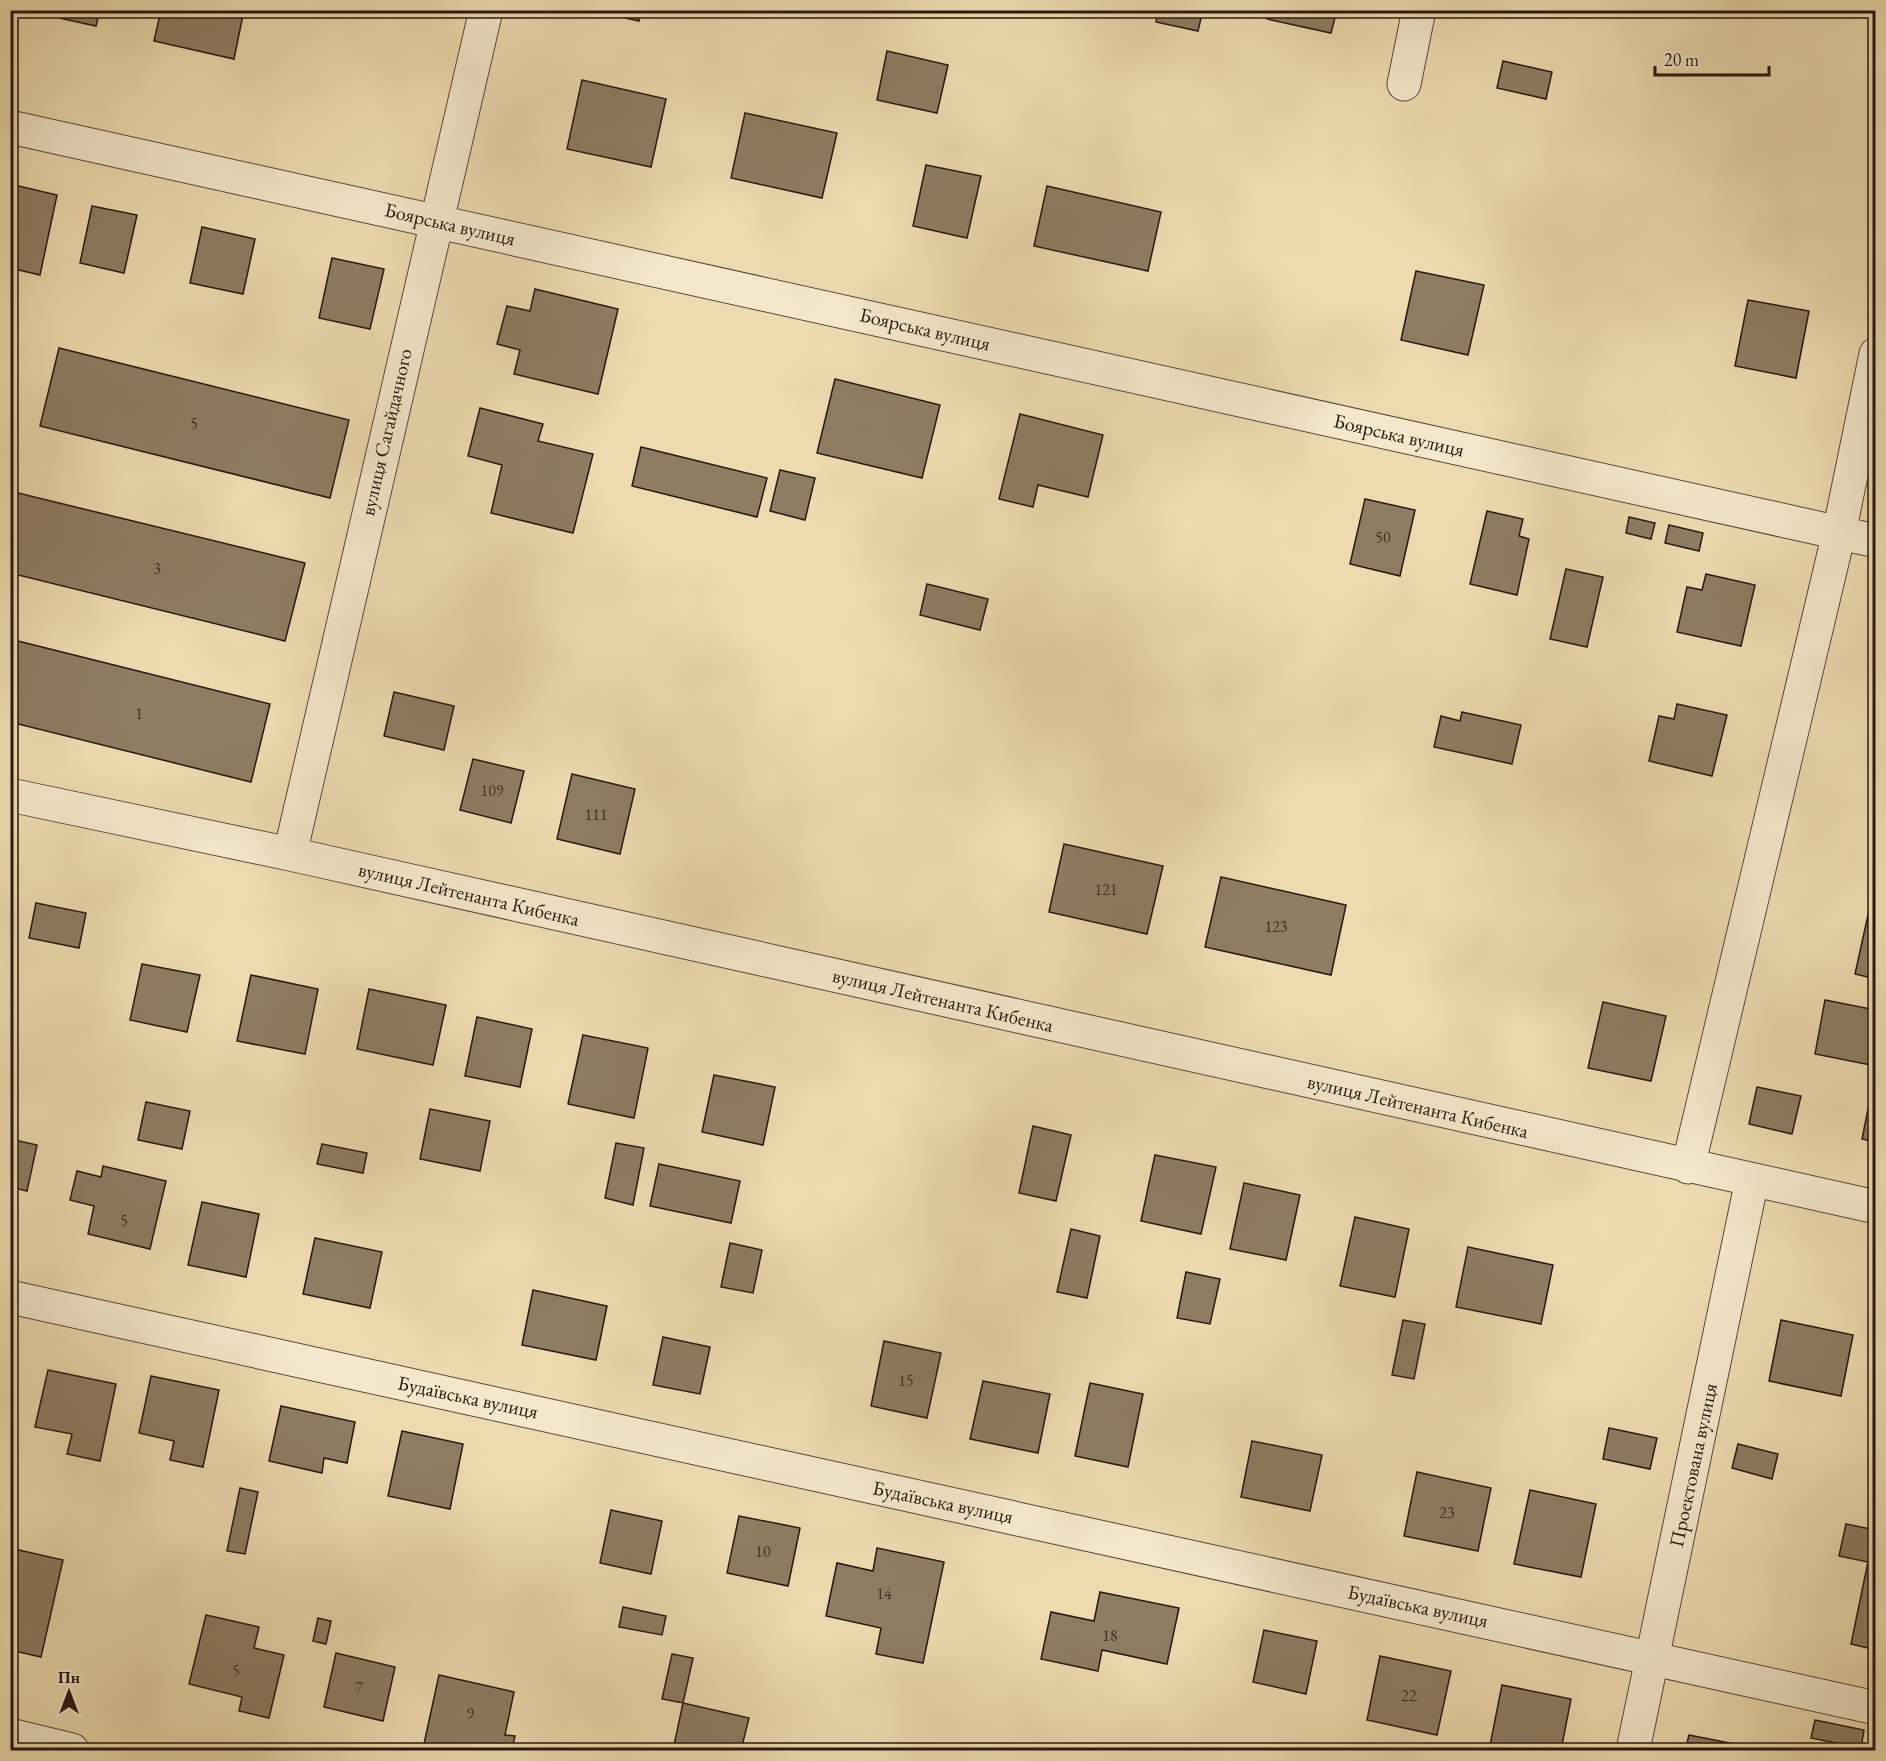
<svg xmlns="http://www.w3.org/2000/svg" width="1886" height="1761" viewBox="0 0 1886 1761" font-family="'EB Garamond',serif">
  <rect width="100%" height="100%" fill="#eddbaf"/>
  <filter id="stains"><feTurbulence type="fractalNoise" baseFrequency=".00333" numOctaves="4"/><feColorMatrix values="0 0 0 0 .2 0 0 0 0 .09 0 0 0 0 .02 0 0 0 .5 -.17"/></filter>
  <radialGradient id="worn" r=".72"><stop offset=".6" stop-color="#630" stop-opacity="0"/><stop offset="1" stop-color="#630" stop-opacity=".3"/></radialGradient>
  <path fill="#8e7d63" stroke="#271711" stroke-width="1.5" d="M23,10H100L96,26Z
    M161,10H244L234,59L154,41Z
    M590,10H641L639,21Z
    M1158,10H1203L1198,31L1156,22Z
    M1269,10H1337L1331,33L1267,19Z
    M887,51L948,65L937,113L877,100Z
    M1503,61L1552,72L1546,99L1497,88Z
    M582,80L666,99L651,167L567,149Z
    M745,113L837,133L822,198L731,178Z
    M926,165L981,176L967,238L913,226Z
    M10,184L57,195L40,275L10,268Z
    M1047,186L1161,212L1148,271L1034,246Z
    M92,206L137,215L124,273L80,263Z
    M202,227L255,239L243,294L190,283Z
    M332,258L384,269L370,329L319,318Z
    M1416,271L1484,285L1468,355L1401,340Z
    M535,289L618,309L598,394L514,374L520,350L497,344L507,306L530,311Z
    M1748,300L1809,311L1796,378L1735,366Z
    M59,348L349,420L330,498L40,426Z
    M835,379L940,405L922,478L817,453Z
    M480,408L543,424L538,441L593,454L573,533L491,513L502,465L468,456Z
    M1020,414L1103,435L1088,497L1038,485L1033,507L999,499Z
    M641,447L767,478L757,517L632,486Z
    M780,470L815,478L805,520L770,511Z
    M14,492L305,563L285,641L10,573V508Z
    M1365,499L1415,510L1400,576L1350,564Z
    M1487,511L1523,519L1519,536L1529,539L1517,595L1470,584Z
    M1629,517L1655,523L1651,539L1626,533Z
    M1669,525L1703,533L1699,551L1665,543Z
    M1566,569L1603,577L1587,647L1550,639Z
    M1706,574L1755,585L1741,646L1677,632L1687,587L1702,590Z
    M927,584L988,599L980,630L920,615Z
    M10,639L270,704L251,782L10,722Z
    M394,692L454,706L444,750L384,736Z
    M1677,704L1727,715L1712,776L1649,761L1659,716L1674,719Z
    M1462,712L1521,725L1512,764L1434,747L1441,716L1460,721Z
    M473,759L524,771L511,823L460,810Z
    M572,774L635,789L620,854L557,839Z
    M1064,844L1163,866L1147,934L1049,912Z
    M1221,877L1346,905L1331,975L1205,947Z
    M1876,879V979L1855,974Z
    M36,903L86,913L79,948L29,938Z
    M142,964L200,975L187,1032L130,1020Z
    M251,975L318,989L305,1054L237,1041Z
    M369,989L446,1005L433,1065L357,1049Z
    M1825,1000L1876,1010V1066L1815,1054Z
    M1603,1002L1666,1016L1651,1081L1588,1068Z
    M477,1017L532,1029L520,1087L465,1076Z
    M583,1035L648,1048L634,1118L568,1104Z
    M714,1075L775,1087L763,1145L702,1132Z
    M1757,1087L1801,1096L1792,1134L1749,1124Z
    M1871,1094L1876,1095V1142L1862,1139Z
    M146,1102L190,1111L182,1149L138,1140Z
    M430,1109L490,1121L480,1171L420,1159Z
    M1033,1126L1071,1135L1056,1201L1019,1193Z
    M10,1139L37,1145L27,1191L10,1187Z
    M616,1143L644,1148L633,1205L605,1198Z
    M322,1144L367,1153L363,1173L317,1164Z
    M1155,1155L1216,1167L1201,1234L1141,1221Z
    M659,1164L740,1181L731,1223L650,1206Z
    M103,1166L166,1181L150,1249L88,1234L94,1206L70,1200L77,1171L101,1177Z
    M1244,1183L1300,1195L1286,1260L1230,1249Z
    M202,1202L259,1214L246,1277L188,1265Z
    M1355,1217L1409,1229L1395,1297L1340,1286Z
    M1071,1229L1100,1236L1087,1298L1057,1292Z
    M315,1238L382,1252L370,1308L303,1294Z
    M730,1243L762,1250L753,1293L721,1287Z
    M1468,1247L1553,1265L1541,1324L1456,1307Z
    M1186,1272L1220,1279L1210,1324L1177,1318Z
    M533,1290L607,1306L596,1360L522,1345Z
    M1403,1320L1425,1324L1414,1379L1392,1375Z
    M1781,1320L1853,1335L1841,1396L1769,1381Z
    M663,1337L710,1347L700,1394L653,1385Z
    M884,1341L941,1353L927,1418L871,1406Z
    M48,1370L116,1384L100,1461L67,1454L72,1434L35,1427Z
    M151,1376L219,1390L203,1467L170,1460L174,1441L139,1433Z
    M983,1381L1050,1394L1038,1453L970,1439Z
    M1090,1383L1143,1394L1128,1467L1075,1456Z
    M281,1406L355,1422L347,1463L324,1458L322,1473L269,1461Z
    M1609,1428L1657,1438L1650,1469L1603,1459Z
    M402,1431L463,1444L450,1509L388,1496Z
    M1252,1441L1322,1455L1310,1511L1241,1497Z
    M1738,1444L1778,1454L1772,1479L1732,1468Z
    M1417,1472L1491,1488L1478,1551L1404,1536Z
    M240,1488L258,1492L245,1554L227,1551Z
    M1530,1490L1596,1504L1581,1577L1514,1564Z
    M611,1510L662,1521L651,1574L600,1563Z
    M739,1516L800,1528L788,1586L727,1573Z
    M1846,1524L1875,1530L1876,1527V1650L1851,1644L1868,1562L1839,1556Z
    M10,1548L63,1560L41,1657L10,1650Z
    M877,1548L944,1562L923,1663L876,1654L881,1628L826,1616L837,1563L873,1571Z
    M1100,1592L1179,1608L1167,1664L1102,1650L1098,1671L1041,1659L1051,1612L1094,1621Z
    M623,1607L666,1616L662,1635L619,1627Z
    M206,1615L259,1627L254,1648L284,1655L269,1718L239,1711L242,1697L189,1684Z
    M318,1618L331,1621L326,1644L313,1641Z
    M1264,1630L1317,1641L1306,1694L1253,1682Z
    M336,1653L395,1667L383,1721L324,1707Z
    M672,1654L693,1658L683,1703L662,1699Z
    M1380,1656L1451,1671L1437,1735L1367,1720Z
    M439,1675L514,1692L505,1735L515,1736L512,1750H454L424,1744Z
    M1502,1685L1571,1699L1561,1750H1489Z
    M683,1703L749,1718L741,1750H673Z
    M1815,1720L1864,1730L1861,1748L1811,1738Z
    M1689,1735L1765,1750H1685Z"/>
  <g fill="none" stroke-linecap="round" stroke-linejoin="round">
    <g stroke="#584838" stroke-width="35">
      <path id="minor" d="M1404,84L1419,10
        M10,127L1876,541
        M10,795L290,854L1876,1207
        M290,854L486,10
        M1688,1167L1839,533L1876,354
        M10,1297L1876,1708
        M10,1735L72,1750
        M1633,1750L1752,1180"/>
    </g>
    <use href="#minor" stroke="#f3e8cb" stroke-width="33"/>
  </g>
  <g text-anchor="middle" stroke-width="5" stroke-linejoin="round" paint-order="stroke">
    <g font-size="16" fill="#413026">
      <text x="194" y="429">5</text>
      <text x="1383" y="543">50</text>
      <text x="157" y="574">3</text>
      <text x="139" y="719">1</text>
      <text x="492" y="796">109</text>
      <text x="596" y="820">111</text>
      <text x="1106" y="895">121</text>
      <text x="1276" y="932">123</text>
      <text x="124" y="1226">5</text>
      <text x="906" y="1386">15</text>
      <text x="1447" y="1518">23</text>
      <text x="763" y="1557">10</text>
      <text x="884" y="1599">14</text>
      <text x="1110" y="1641">18</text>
      <text x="236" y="1676">5</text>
      <text x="359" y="1693">7</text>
      <text x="1409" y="1701">22</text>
      <text x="470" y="1719">9</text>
    </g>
    <g font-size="20" fill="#271711" stroke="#f3e8cb">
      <text transform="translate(450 224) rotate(13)" y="7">Боярська вулиця</text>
      <text transform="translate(925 329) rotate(13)" y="7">Боярська вулиця</text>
      <text transform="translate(386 432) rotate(-77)" y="7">вулиця Сагайдачного</text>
      <text transform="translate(1399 435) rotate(13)" y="7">Боярська вулиця</text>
      <text transform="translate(469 894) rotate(13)" y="7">вулиця Лейтенанта Кибенка</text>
      <text transform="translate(943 1000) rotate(13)" y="7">вулиця Лейтенанта Кибенка</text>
      <text transform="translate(1418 1106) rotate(13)" y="7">вулиця Лейтенанта Кибенка</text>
      <text transform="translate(468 1397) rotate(12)" y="7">Будаївська вулиця</text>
      <text transform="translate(1693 1465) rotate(-78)" y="7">Проектована вулиця</text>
      <text transform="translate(943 1502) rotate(12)" y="7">Будаївська вулиця</text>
      <text transform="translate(1418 1606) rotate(12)" y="7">Будаївська вулиця</text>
    </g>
  </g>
  <rect width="1886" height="1761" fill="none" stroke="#eddbaf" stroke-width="36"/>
  <rect x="12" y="12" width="1862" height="1737" fill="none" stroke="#271711" stroke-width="3"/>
  <rect x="18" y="18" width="1850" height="1725" fill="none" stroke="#271711" stroke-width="1.5"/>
  <g transform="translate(69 1692)" stroke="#f3e8cb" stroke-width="4.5" paint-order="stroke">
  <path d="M0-4.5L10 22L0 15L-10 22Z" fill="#271711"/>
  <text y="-9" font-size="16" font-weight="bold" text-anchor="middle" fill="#271711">Пн</text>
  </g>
  <path d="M1655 66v9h114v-9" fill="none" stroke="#271711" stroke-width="3"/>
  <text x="1664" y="66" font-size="18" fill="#271711" stroke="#f3e8cb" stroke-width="4.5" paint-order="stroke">20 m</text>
  <rect width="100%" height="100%" filter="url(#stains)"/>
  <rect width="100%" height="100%" fill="url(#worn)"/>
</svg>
